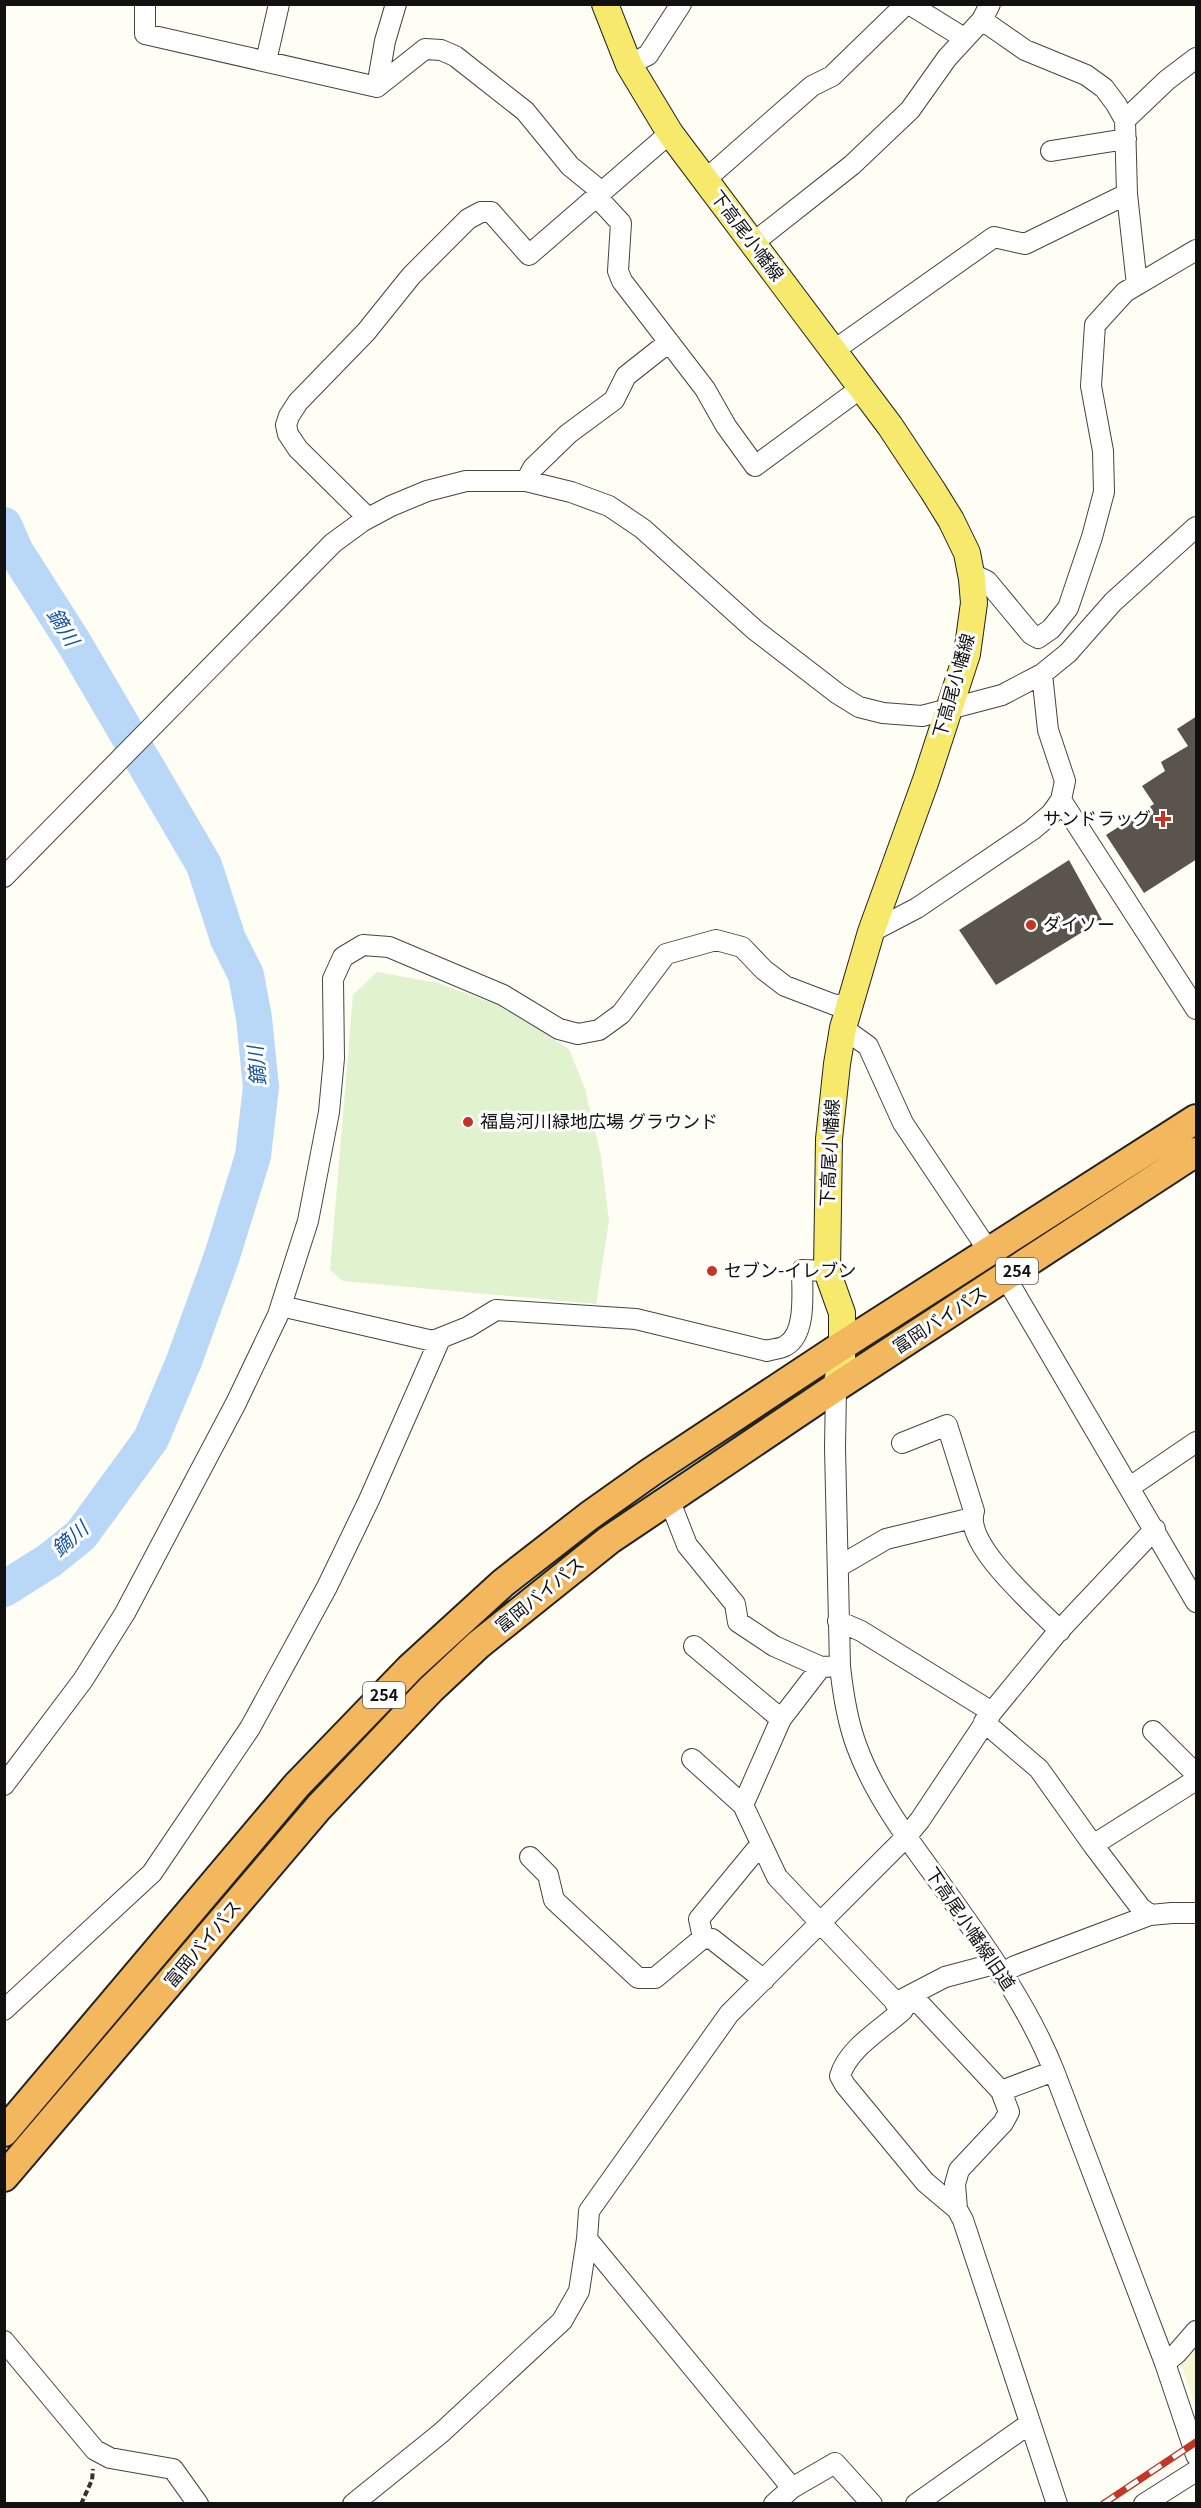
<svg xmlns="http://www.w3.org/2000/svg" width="1201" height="2508" viewBox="0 0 1201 2508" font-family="Georgia,'Noto Sans JP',serif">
  <rect width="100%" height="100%" fill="#fffef5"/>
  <path fill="#f4f6d4" d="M1196,2342V2408L1180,2361Z"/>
  <path fill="#e1f2cf" d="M377,972L438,983L501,1006L569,1049L585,1089L601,1156L609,1221L596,1304L343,1281L330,1270L353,995Z"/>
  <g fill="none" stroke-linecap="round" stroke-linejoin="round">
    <path stroke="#b9d7f6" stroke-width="36" d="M4,525L16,552L74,643L204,865L228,939L246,975L254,1018L261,1087L253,1156L222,1256L184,1361L151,1439L81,1535L50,1560L4,1589"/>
  </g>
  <path fill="#5a544d" d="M1197,716V859L1144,893L1106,835L1154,804L1142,786L1165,771L1161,762L1188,746L1177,729Z
    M1069,860L1102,920L996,985L959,930Z"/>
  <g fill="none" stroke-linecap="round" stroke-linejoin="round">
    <g stroke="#444" stroke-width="22">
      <path id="minor" d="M145,4V34L377,87L385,41L396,4
        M909,4L964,38
        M982,20L1025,50L1086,75L1104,88L1116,104L1125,120L1127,194L1137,285
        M266,61L279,4
        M629,65L648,55L681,4
        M377,87L425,49L441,50L455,56L525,111L570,166L602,192
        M1125,120L1167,80L1196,58
        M1051,151L1126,139
        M705,180L812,86L832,76L906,4
        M597,197L621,223L618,271L622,281L705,389L726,426L755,466L861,388
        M753,243L852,165L910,110L947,58L982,20L990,4
        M833,351L994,237L1025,244L1127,194
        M526,481L533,468L568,434L614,400L626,376L669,342
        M368,518L298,449L288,434L286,425L289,416L298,402L366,332L411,276L468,219L481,212H491L529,255L670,133
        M970,573L987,581L1031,634L1038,638L1051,629L1068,608L1092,537L1104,492L1103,451L1091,386L1095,325L1125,292L1196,250
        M1061,800L1196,1009
        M4,877L333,543L363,521L391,506L427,491L466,481H526L571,492L609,506L643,529L755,630L838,694L859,707L883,713L922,716L1002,695L1042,674L1068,653L1113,602L1196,527
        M871,932L917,908L1032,830L1051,814L1061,800L1065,781L1048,730L1042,674
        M843,1028L868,1046L903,1123L990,1253
        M1006,1278L1196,1602
        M281,1306L433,1341L468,1327L496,1310L636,1319L767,1351C772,1349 780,1349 785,1346C807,1335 802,1291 802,1270L827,1271
        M836,1387L835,1448L840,1666C843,1694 847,1721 857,1747C875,1796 909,1841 940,1883C982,1942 1027,2003 1054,2071L1165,2363L1196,2455
        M902,1443L947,1425L974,1511C963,1545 1037,1607 1060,1631
        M1130,1487L1196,1442
        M669,1499L687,1545L735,1604L738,1622L774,1646L821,1667L840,1666
        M838,1567L886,1539L972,1518
        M838,1621L861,1631L992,1712
        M694,1646L781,1719
        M984,1722L1039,1769L1093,1845L1140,1907L1150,1915
        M1153,1731L1196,1774
        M692,1759L743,1805L777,1877L903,2010C882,2029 848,2048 840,2076L845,2085L925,2182L957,2209L963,2220L1057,2504
        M4,1785L83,1680L125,1613L236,1403L278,1315L308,1221L329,1112L334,1058L333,979L343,957L363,945L389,947L503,995L559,1029L578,1034L599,1030L621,1014L666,954L716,940L742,947L764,970L785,986L835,1005L850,1004
        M743,1805L781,1719L821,1667
        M1093,1845L1196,1780
        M530,1857L548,1875L554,1900L638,1978H655L703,1938L712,1939L764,1980
        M703,1938L699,1919L760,1845
        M1001,1974L1015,1966L1150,1915L1172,1913H1196
        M897,2002L945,1977L994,1964
        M895,2003H919L1001,2091L1009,2112L1003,2123L959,2170L955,2184L957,2209
        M4,2010L152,1873L250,1728L327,1587L369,1500L440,1339
        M1001,2091L1054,2071
        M587,2239L792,2488
        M4,2341L95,2450L110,2458L173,2469L198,2504
        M1165,2363L1177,2353L1196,2331
        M353,2504L441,2433L562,2321L579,2291L587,2239L589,2211L729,2014L906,1837L920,1820L992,1712L1056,1634L1155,1529
        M774,2504L792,2488L835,2463L872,2504
        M916,2504L1029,2424
        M1144,2504L1196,2471"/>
    </g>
    <g stroke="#222" stroke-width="28">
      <path id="major" d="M605,4L629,65L670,133L890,426L933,491L951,520L967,553L972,579L974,603L967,654L926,780L871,932L843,1028L837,1064L829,1139L827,1271L842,1313V1360L836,1387"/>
    </g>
    <g stroke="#222" stroke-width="32">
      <path id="highway" d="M4,2132L297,1785L410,1668L503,1583L589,1516L651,1472L843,1345L1196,1119
        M4,2177L319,1807L431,1689L478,1645L609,1540L836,1387L1196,1152"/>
    </g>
    <path stroke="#333" stroke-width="4" stroke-dasharray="6 3" stroke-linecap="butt" d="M81,2504L92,2480L93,2469"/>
    <use href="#minor" stroke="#fff" stroke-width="20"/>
    <use href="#major" stroke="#f7e96c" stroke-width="26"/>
    <use href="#highway" stroke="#f3b75e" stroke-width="28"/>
    <g stroke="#c23628" stroke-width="7">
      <path id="rail" d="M1103,2504L1196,2442"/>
    </g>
    <use href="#rail" stroke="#fff" stroke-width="4.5" stroke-dasharray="14" stroke-linecap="butt"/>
  </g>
  <g fill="#c23628" stroke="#fff" stroke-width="2">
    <path d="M1160 810h6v6h6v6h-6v6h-6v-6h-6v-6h6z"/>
    <circle cx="1031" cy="925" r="6"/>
    <circle cx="468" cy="1122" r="6"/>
    <circle cx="712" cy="1271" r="6"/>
  </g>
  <g text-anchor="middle" stroke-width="6" stroke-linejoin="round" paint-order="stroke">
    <g fill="#fff" stroke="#585858" stroke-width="1.5">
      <rect x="996" y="1258" width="42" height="26" rx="4.5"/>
      <rect x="363" y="1682" width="42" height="26" rx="4.5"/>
    </g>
    <g font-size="16" font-weight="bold" fill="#111">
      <text x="1017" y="1277">254</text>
      <text x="384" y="1701">254</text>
    </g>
    <g font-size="18" fill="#111" stroke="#fff">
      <text transform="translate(747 236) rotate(53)" y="6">下高尾小幡線</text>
      <text transform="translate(954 686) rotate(-74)" y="6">下高尾小幡線</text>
      <text transform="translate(830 1153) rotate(-87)" y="6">下高尾小幡線</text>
      <text transform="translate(940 1320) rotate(-33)" y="6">富岡バイパス</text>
      <text transform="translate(540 1595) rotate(-39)" y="6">富岡バイパス</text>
      <text transform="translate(970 1929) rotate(56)" y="6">下高尾小幡線旧道</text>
      <text transform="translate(203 1944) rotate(-50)" y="6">富岡バイパス</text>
    </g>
    <g font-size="18" fill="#111" stroke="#fff" text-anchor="start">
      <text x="1151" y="825" text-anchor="end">サンドラッグ</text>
      <text x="1043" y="931">ダイソー</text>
      <text x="480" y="1128">福島河川緑地広場 グラウンド</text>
      <text x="724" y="1277">セブン-イレブン</text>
    </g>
    <g font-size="20" font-style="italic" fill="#1854a4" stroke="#fff">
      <text transform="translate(63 627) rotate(58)" y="7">鏑川</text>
      <text transform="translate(257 1066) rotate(-95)" y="7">鏑川</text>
      <text transform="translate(70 1539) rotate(-41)" y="7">鏑川</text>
    </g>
  </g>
  <rect width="1201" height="2508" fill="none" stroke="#111111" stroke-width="12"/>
</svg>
